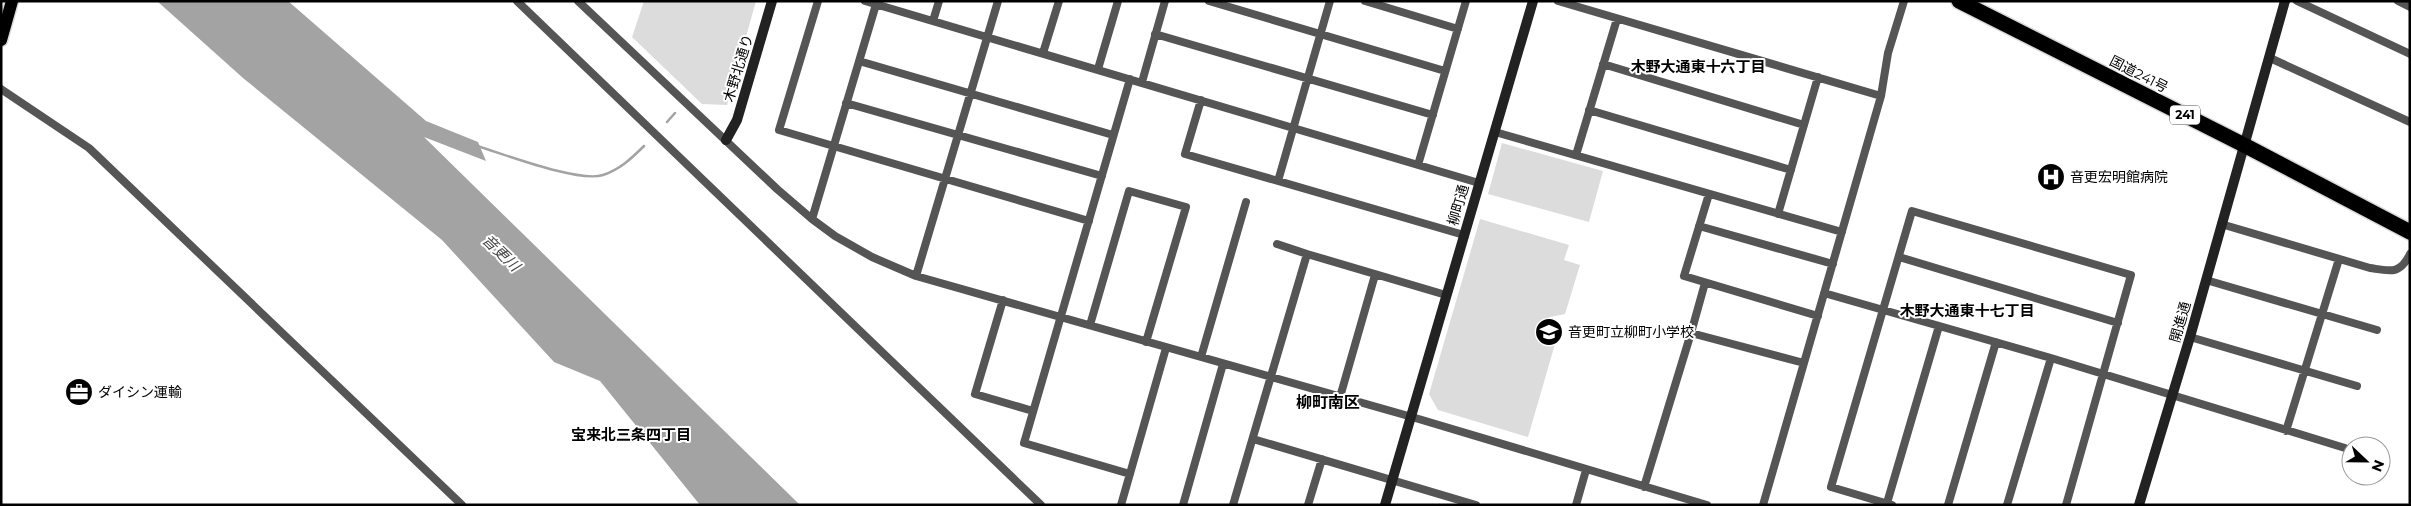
<svg xmlns="http://www.w3.org/2000/svg" width="2411" height="506" viewBox="0 0 2411 506" font-family="Montserrat,'Noto Sans JP',sans-serif">
  <rect width="100%" height="100%" fill="#fff"/>
  <path fill="#dcdcdc" d="M644,1H756L727,105L702,104L632,37Z
    M1502,143L1603,171L1589,222L1488,194Z
    M1480,219L1569,245L1564,260L1580,265L1565,314L1550,317C1542,327 1546,337 1555,344L1528,437L1438,410L1429,394Z"/>
  <path fill="#a3a3a3" d="M157,1H288L426,121L478,142L486,161L424,137L800,505H700L600,381L554,362L442,240L243,78Z"/>
  <g fill="none" stroke-linecap="round" stroke-linejoin="round">
    <path stroke="#a3a3a3" stroke-width="2.5" d="M667,122L675,113
      M477,146C504,154 579,183 603,175C620,169 631,159 644,146"/>
    <g stroke="#dbdbdb" stroke-width="15">
      <path id="primary" d="M1,40L12,1"/>
    </g>
    <g stroke="#dbdbdb" stroke-width="18">
      <path id="highway" d="M1959,1L2244,145L2410,232"/>
    </g>
    <path stroke="#555" stroke-width="8" d="M517,1L1041,505
      M578,1L777,189L812,219L835,236L872,257L916,276L1412,417L1707,505
      M818,1L779,130L1089,221
      M865,1L1479,183
      M1209,1L1445,71
      M1365,1L1458,29
      M1558,1L1881,96
      M2297,1L2410,54
      M2398,1L2410,7
      M933,21L939,1
      M1155,34L1433,115
      M1043,53L1059,1
      M2270,58L2410,122
      M859,61L1113,135
      M1603,64L1804,125
      M1098,69L1118,1
      M1130,79L1024,443L1130,474
      M1142,82L1165,1
      M1,89L89,148L462,505
      M1201,100L1185,154L1464,235
      M846,103L1102,176
      M1589,110L1791,170
      M1495,132L1842,232
      M1576,155L1617,19
      M1418,165L1466,1
      M1278,181L1330,1
      M1709,194L1684,276L1818,316
      M1778,214L1818,77
      M812,219L877,1
      M2221,224L2370,268C2390,271 2400,275 2410,254
      M1699,226L1833,264
      M1277,244L1307,254
      M1899,257L2118,323
      M916,276L998,1
      M2206,280L2377,330
      M1824,293L2051,358L2345,448
      M1003,300L975,394L1033,411
      M1090,325L1129,191L1186,207L1146,342
      M1691,333L1705,283
      M2190,337L2357,386
      M1201,357L1246,202
      M1340,397L1375,275
      M2286,431L2339,259
      M1253,439L1476,505
      M1644,487L1691,333L1804,363
      M1887,503L1939,326
      M1121,505L1166,348
      M1183,505L1223,364
      M1233,505L1307,254L1446,295
      M1308,505L1322,459
      M1576,505L1586,470
      M1763,505L1881,96L1888,53L1904,1
      M1892,505L1831,487L1912,211L2131,275L2066,505
      M1948,505L1996,342
      M2007,505L2051,358"/>
    <path stroke="#222" stroke-width="10" d="M726,140L737,120L772,1
      M1385,505L1533,1
      M2139,505L2190,337L2285,1"/>
    <use href="#primary" stroke="#000" stroke-width="12"/>
    <use href="#highway" stroke="#000" stroke-width="15"/>
  </g>
  <defs>
    <g id="hospital-disc" transform="scale(1.4375)"><circle r="9.5" fill="#000" stroke="#fff"/><path d="M-5-5h3v3.5h4V-5h3V5h-3V1.5h-4V5h-3Z" fill="#fff"/></g>
    <g id="school-disc" transform="scale(1.4375)"><circle r="9.5" fill="#000" stroke="#fff"/><path d="M0-5L7-2L0 1L-7-2ZM-4 1L0 2.5L4 1V4Q0 6-4 4Z" fill="#fff"/></g>
    <g id="office-disc" transform="scale(1.4375)"><circle r="9.5" fill="#000" stroke="#fff"/><path d="M-6-3h4V-5.5h4V-3h4V5H-6ZM-1-4.5V-3h2v-1.5ZM-6 0V1H6V0Z" fill="#fff"/></g>
  </defs>
  <g fill-rule="evenodd">
    <use href="#hospital-disc" x="2051" y="177"/>
    <use href="#school-disc" x="1549" y="332"/>
    <use href="#office-disc" x="79" y="392"/>
  </g>
  <g text-anchor="middle" stroke-width="4" stroke-linejoin="round" paint-order="stroke">
    <rect fill="#fff" stroke="#4c4c4c" stroke-width="1" x="2170" y="105.5" width="30" height="19" rx="4"/>
    <g font-size="12" font-weight="bold" fill="#000">
      <text x="2185" y="119">241</text>
    </g>
    <g font-size="14" fill="#000" stroke="#fff">
      <text transform="translate(738 68) rotate(-73)" y="5">木野北通り</text>
      <text transform="translate(2139 74) rotate(27)" y="5">国道241号</text>
      <text transform="translate(1458 205) rotate(-74)" y="5">柳町通</text>
      <text transform="translate(2180 322) rotate(-74)" y="5">開進通</text>
    </g>
    <g font-size="14" fill="#000" stroke="#fff" text-anchor="start">
      <text x="2070" y="182">音更宏明館病院</text>
      <text x="1568" y="337">音更町立柳町小学校</text>
      <text x="98" y="397">ダイシン運輸</text>
    </g>
    <g font-size="15" font-weight="bold" fill="#000" stroke="#fff">
      <text x="1698" y="72">木野大通東十六丁目</text>
      <text x="1967" y="316">木野大通東十七丁目</text>
      <text x="631" y="440">宝来北三条四丁目</text>
    </g>
    <g font-size="15" font-style="italic" fill="#444" stroke="#fff">
      <text transform="translate(501 253) rotate(44)" y="5">音更川</text>
    </g>
    <g font-size="16" font-weight="bold" fill="#000" stroke="#fff">
      <text x="1328" y="408">柳町南区</text>
    </g>
  </g>
  <rect width="2411" height="506" fill="none" stroke="#000000" stroke-width="5"/>
  <g transform="translate(2366 461) rotate(112)"><circle r="24" fill="#ffffff" stroke="#999999"/>
  <path d="M0-4L9 19L0 12L-9 19Z" fill="#000000"/>
  <text y="-8" font-size="14" font-weight="bold" text-anchor="middle" fill="#000000">N</text>
  </g>
</svg>
